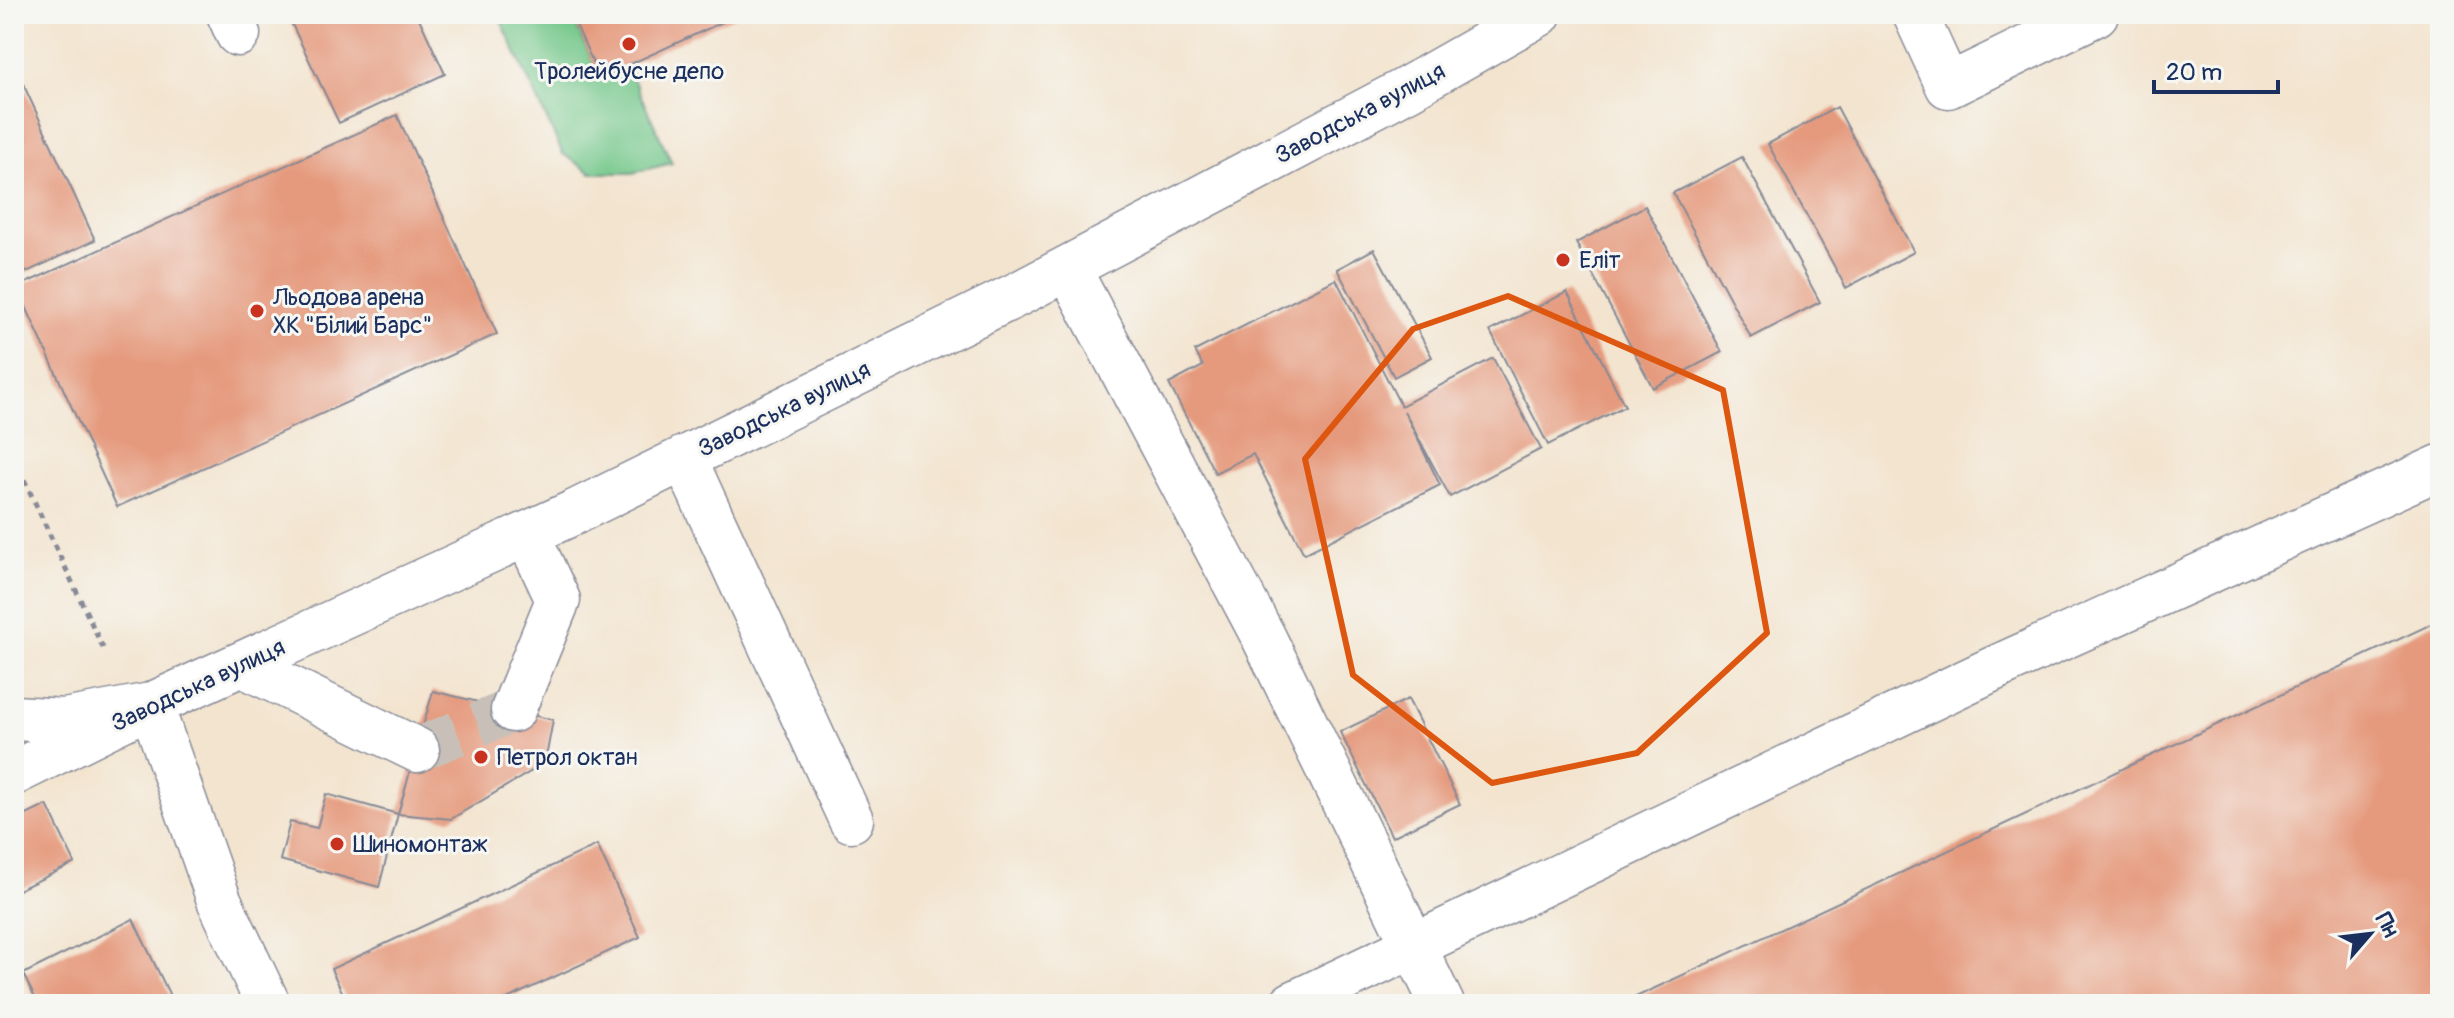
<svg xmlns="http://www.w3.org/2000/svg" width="2454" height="1018" viewBox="0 0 2454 1018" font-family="Pangolin,sans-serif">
  <rect width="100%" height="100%" fill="#f6f6f2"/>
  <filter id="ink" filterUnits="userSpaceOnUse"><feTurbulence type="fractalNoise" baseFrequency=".0125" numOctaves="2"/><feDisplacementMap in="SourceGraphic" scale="16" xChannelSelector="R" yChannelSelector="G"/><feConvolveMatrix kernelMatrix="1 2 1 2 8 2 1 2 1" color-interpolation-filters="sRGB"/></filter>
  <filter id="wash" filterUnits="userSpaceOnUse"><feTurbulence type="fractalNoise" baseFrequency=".006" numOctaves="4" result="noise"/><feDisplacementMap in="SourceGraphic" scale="32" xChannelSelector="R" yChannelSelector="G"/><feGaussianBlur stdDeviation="1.8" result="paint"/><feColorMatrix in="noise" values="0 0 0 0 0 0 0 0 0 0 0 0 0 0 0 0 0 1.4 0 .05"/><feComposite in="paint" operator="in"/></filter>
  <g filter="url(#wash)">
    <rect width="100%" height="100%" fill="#f3e4cf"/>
    <path fill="#75c88b" stroke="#487c74" stroke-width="2" d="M498,14H571L600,78L627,66L672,163L632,173H592L563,154Z"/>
    <g id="blocks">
      <path fill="#e59a7d" d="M287,14H417L445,74L339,123Z
        M571,14H740L600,78Z
        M14,64L95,240L14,278Z
        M1837,107L1914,252L1846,288L1768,144Z
        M397,115L497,334L117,507L17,287Z
        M1742,157L1820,302L1751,338L1673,193Z
        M1645,206L1722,352L1653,388L1576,243Z
        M1374,249L1432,357L1394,377L1337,269Z
        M1336,279L1401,406L1493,358L1541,449L1450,497L1404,411L1440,485L1304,554L1253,454L1215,473L1169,384L1203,366L1195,351Z
        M1567,292L1625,406L1548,445L1490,331Z
        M2440,620V1004H1621Z
        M433,691L553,720L545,763L451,819L398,814Z
        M1408,699L1460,804L1392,837L1340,732Z
        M326,794L398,814L379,887L280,860L290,822L317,828Z
        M47,805L75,863L14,892V821Z
        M597,845L640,937L496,1004H348L331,969Z
        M133,919L174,1004H38L23,974Z"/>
    </g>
  </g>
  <g filter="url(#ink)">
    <use href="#blocks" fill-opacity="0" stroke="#878a96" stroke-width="2"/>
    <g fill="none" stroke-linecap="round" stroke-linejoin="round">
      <path stroke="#c8c0b8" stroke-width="44" stroke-dasharray="44 22" stroke-linecap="butt" d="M417,750L513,710"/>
      <g stroke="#878a96" stroke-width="47">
        <path id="minor" d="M229,14L238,34
          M1915,14L1948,86L2096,14
          M1068,268L1264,638L1442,1004
          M684,458L851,820
          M241,664L417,750
          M513,710L558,600L527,534
          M14,718L64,721L151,705L219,900L268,1004
          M14,773L151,705L575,512L1020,293L1407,89L1539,14
          M1292,1004L1993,669L2440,467"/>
      </g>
      <path stroke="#878a96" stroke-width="5" stroke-dasharray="6 6" stroke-linecap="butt" d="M14,458L103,648"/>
      <use href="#minor" stroke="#fff" stroke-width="44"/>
    </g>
  </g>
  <path fill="none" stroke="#de5710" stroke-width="6" stroke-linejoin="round" d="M1508,296L1723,390L1767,633L1637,753L1492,783L1353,675L1305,459L1413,329Z"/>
  <g fill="#c8321e" stroke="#f6f6f2" stroke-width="3">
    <circle cx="629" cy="44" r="8"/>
    <circle cx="1563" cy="260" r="8"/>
    <circle cx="257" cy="311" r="8"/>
    <circle cx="481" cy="757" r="8"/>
    <circle cx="337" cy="844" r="8"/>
  </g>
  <g text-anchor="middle" stroke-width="6" stroke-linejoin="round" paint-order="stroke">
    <g font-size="24" fill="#1b2f5e" stroke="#f6f6f2" text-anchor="start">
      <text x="629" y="79" text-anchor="middle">Тролейбусне депо</text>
      <text x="1579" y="268">Еліт</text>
      <text x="273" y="305">Льодова арена<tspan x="273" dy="28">ХК "Білий Барс"</tspan></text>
      <text x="497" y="765">Петрол октан</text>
      <text x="353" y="852">Шиномонтаж</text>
    </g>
    <g font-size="24" fill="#1b2f5e" stroke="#f6f6f2">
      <text transform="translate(1360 113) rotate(-28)" y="8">Заводська вулиця</text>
      <text transform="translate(784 409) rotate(-26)" y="8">Заводська вулиця</text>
      <text transform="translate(198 685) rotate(-25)" y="8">Заводська вулиця</text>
    </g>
  </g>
  <rect width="2454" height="1018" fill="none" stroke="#f6f6f2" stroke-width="48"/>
  <g transform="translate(2370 934) rotate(62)" stroke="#f6f6f2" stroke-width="6" paint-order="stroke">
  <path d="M0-6L14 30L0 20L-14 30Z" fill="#1b2f5e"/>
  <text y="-12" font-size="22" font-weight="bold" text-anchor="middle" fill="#1b2f5e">Пн</text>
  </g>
  <path d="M2154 80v12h124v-12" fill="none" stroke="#1b2f5e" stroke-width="4"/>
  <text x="2166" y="80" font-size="24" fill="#1b2f5e" stroke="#f6f6f2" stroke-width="6" paint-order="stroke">20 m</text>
</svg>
